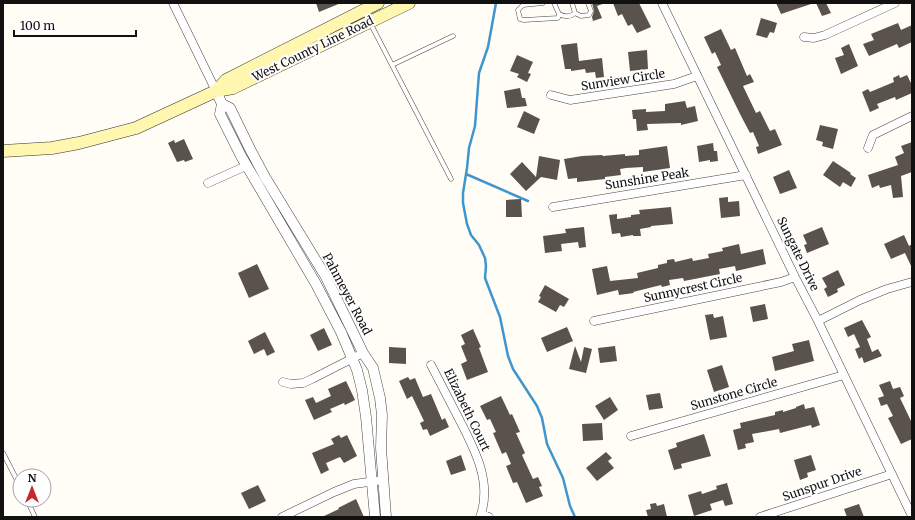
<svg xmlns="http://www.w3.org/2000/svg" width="915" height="520" viewBox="0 0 915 520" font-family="Merriweather,serif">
  <rect width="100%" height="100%" fill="#fffdf5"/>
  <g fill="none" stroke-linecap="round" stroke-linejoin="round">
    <path stroke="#3f96cf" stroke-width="2.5" d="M496,3L488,47L479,73L475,126L469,148L467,168L463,193V203L467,224L471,235L479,245L485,258L486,266L485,278L500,317L508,356L513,369L537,406L542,418L547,444L563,478L570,506L575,517
      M466,174L528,201"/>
  </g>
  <path fill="#5a524d" d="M316,3H341L319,12Z
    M592,3H605L597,6L602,18L593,21L592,17L594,11Z
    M613,3H639L651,27L637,33L632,24L628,26L622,14L618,16Z
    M776,3H811V4L781,14Z
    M816,3H826L831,13L822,16Z
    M761,18L777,23L774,33L770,32L767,38L756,35Z
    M898,23L901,30L912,25V42L899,48L897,44L869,56L863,44L874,40L871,34Z
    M721,29L731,50L735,48L747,76L750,74L754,82L743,86L756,113L760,111L770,131L775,129L782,145L758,154L756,147L759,146L753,132L750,133L740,114L717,67L721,65L715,52L712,54L704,37Z
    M577,43L579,61L602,58L604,77L596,78L595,72L586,73L585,69L571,71V69H565L561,45Z
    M849,44L858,66L841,74L835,58L844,55L841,48Z
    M647,50L648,69L630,71L628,52Z
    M517,55L533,62L528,73L531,74L527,82L517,77L519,74L510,71Z
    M899,75L900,78L907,75L912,85V93L896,100L895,97L877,104L879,108L870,112L862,92L868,89L870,92L894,82L893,78Z
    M520,88L522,98H525L527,106L507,108L504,91Z
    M685,101L687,108L695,106L698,121L681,125V123L647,124L648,130L637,131L636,119H633L632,110L646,109V112L665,111V104Z
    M524,111L540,119L534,134L517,127Z
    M820,125L838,129L833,149L822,146L823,142L816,140Z
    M184,139L193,159L185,162L184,160L177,162L168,143L174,140L175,143Z
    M912,142V172L901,176L903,197L893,198L891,185L880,188L879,185L872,188L868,175L898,165L895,157L904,153L901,146Z
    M713,143L714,151H717L718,161L710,162V160L699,162L697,146Z
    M667,146L670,168L643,172V167L626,168L620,169L621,175L605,177V179L577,182V178L568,179L564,159L582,156L602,155L603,156L625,154V156L639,155V150Z
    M539,156L560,160L557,180L541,177L526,191L510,174L522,162L536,177Z
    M833,161L851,173L850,174L856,178L851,187L843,182L840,187L823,175Z
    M789,170L797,188L780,194L773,177Z
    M728,197V202L739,201L740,216L721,218L719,198Z
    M521,199L522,217H506V200Z
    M671,207L673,224L651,226V227L640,229L641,236H633V235L621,237L620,233L612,234L609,215L617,214V219L631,217V215L640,214L639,210Z
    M584,227L586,247L579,248L578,242L561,244L562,251L545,253L543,236L566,233L565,229Z
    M822,227L829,244L807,253L804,245L807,244L803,235Z
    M904,235L909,246L912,244V268L905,253L891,259L884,244Z
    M739,244L741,254L763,249L766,264L736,271L735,266L719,269L720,274L684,281L683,278L669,280L670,285L662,287L661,285L633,292L634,293L619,295L618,290L597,295L592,269L607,266L610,281L638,278L637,273L658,268V265L667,263V260L674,259L675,262L692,258L693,261L709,258L708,254L723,251L722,248Z
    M257,264L269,289L249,298L238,273Z
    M838,270L845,285L837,289L838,292L828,297L824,289L827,287L822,278Z
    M545,285L569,299L564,307L560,305L556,312L538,302L541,297L539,296Z
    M765,304L768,319L753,322L750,307Z
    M713,314L714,318L723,316L727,337L710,340L705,315Z
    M862,320L871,337L867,339L872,352L878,349L882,356L864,363L862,357L859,359L855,349L860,347L854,334L848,337L844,328Z
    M567,327L573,341L547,352L541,338Z
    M324,328L332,345L318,351L310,335Z
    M473,329L481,347L479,348L488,372L467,380L461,364L467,361L461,346L465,344L461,335Z
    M265,332L275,352L267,356L264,349L254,354L248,341Z
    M809,340L814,361L775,371L772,357L794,351L792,344Z
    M575,346L581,362L584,347L592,349L586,373L569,369Z
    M615,346L617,361L600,363L598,348Z
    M389,347L406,348V364L389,363Z
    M722,365L729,387L714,392L707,370Z
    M408,377L410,380L415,378L423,397L431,394L442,420L445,418L449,427L430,436L427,429L423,430L420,423L424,421L412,396L407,399L399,381Z
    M346,381L355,400L345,405L344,403L330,409L332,412L314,420L305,400L313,397L316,403L331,396L328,389Z
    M890,381L893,389L900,387L904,396L900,398L912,423V439L901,444L888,418L893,416L887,404L881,406L878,398L884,396L879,385Z
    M660,393L663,408L649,410L646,395Z
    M501,396L510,415L512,414L520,432L516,433L525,453L522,455L533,479L538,477L542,486L539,487L543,496L526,503L517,482L513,483L506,466L511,464L506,452L502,454L493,433L496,432L490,419L487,420L480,406Z
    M610,397L618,410L604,420L595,406Z
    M804,404L805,409L814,407L820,425L812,428L811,425L780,433L779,429L752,434L754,442L745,444L746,448L738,450L733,430L741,428L740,423L775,415V412L783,410V412L796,408V407Z
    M602,423L603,440L583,441L582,424Z
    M704,434L711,456L681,464L682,468L674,470L668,450L677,447L676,443Z
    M339,435L341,438L347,435L357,456L344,463L340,457L326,463L329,470L321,474L312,453L334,444L331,439Z
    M606,452L612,458L608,461L614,468L597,481L586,468Z
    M461,455L466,470L451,475L446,461Z
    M811,455L816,470L807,473L808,477L800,480L794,460Z
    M727,483L733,504L725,506L723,500L710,504L712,510L694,516L688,495L701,491L702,494L717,489L716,486Z
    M258,485L266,501L249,509L241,493Z
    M356,499L364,517H322L339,509L338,508Z
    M656,503L657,506L664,504L667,517H648L646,510L651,509L650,504Z
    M859,504L864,517H847L844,509Z"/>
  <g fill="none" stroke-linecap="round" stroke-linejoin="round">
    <g stroke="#444" stroke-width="5">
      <path id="service" d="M543,3L523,5L518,10L520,19L524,20L558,18L559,14
        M554,3L559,14
        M364,11L451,179
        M575,13L581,16L589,15L591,11L588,3
        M559,14C564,17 571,17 575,13L572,3
        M392,65L453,36
        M3,453L20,486
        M27,500L35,517"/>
    </g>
    <g stroke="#444" stroke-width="9">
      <path id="minor" d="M173,3L216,91
        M662,3L795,277L818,321L912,516
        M804,37L814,38L825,35L895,3
        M551,95L570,100L674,84L697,76
        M868,148L873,135L912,116
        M208,183L246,166
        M553,207L746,175
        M594,321L781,282L795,277
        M818,321L860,300L887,289L912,282
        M431,365C440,382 449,400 458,417C474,448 493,482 480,517
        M283,382L291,384L303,383L312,379L363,353
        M631,436L844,375
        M481,514L489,517
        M282,517L334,492L354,484L383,480
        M760,517L892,474"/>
    </g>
    <g stroke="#444" stroke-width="11">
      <path id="tertiary" d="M216,91L222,104L220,114L241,156L316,284L341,332L357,370L362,390L366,417L375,517
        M222,104L230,108L250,149L265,177L326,277L363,353L373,368L380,398L382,415L381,448L386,517"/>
    </g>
    <g stroke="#333" stroke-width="13">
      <path id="secondary" d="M216,91L226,80L378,3
        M3,151L52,148L79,143L136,128L216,91L233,88L409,3"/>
    </g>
    <use href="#service" stroke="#fff" stroke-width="4"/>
    <use href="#minor" stroke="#fff" stroke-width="8"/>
    <use href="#tertiary" stroke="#fff" stroke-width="10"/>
    <use href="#secondary" stroke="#fff6b0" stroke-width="12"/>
  </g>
  <g text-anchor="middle" stroke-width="4" stroke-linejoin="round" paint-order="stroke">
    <g font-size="12" fill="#111" stroke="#fff">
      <text transform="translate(313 49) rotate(-26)" y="4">West County Line Road</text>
      <text transform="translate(623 80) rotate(-9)" y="4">Sunview Circle</text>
      <text transform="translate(647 179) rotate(-9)" y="4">Sunshine Peak</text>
      <text transform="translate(798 254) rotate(64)" y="4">Sungate Drive</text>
      <text transform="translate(693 288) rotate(-12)" y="4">Sunnycrest Circle</text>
      <text transform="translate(347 294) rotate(62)" y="4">Pahmeyer Road</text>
      <text transform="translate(734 394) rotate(-16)" y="4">Sunstone Circle</text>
      <text transform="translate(467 410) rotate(64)" y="4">Elizabeth Court</text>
      <text transform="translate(822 484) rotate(-19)" y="4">Sunspur Drive</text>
    </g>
  </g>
  <rect width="915" height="520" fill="none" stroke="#111111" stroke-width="8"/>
  <g transform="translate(32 488)"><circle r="19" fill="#ffffff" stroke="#a0a0a0"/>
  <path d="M0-3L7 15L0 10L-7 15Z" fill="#c4262e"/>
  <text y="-6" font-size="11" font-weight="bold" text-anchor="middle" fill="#111111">N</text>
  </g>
  <path d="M14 30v6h122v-6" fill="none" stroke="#111111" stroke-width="2"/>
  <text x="20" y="30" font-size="12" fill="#111111" stroke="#ffffff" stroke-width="3" paint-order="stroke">100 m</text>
</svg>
